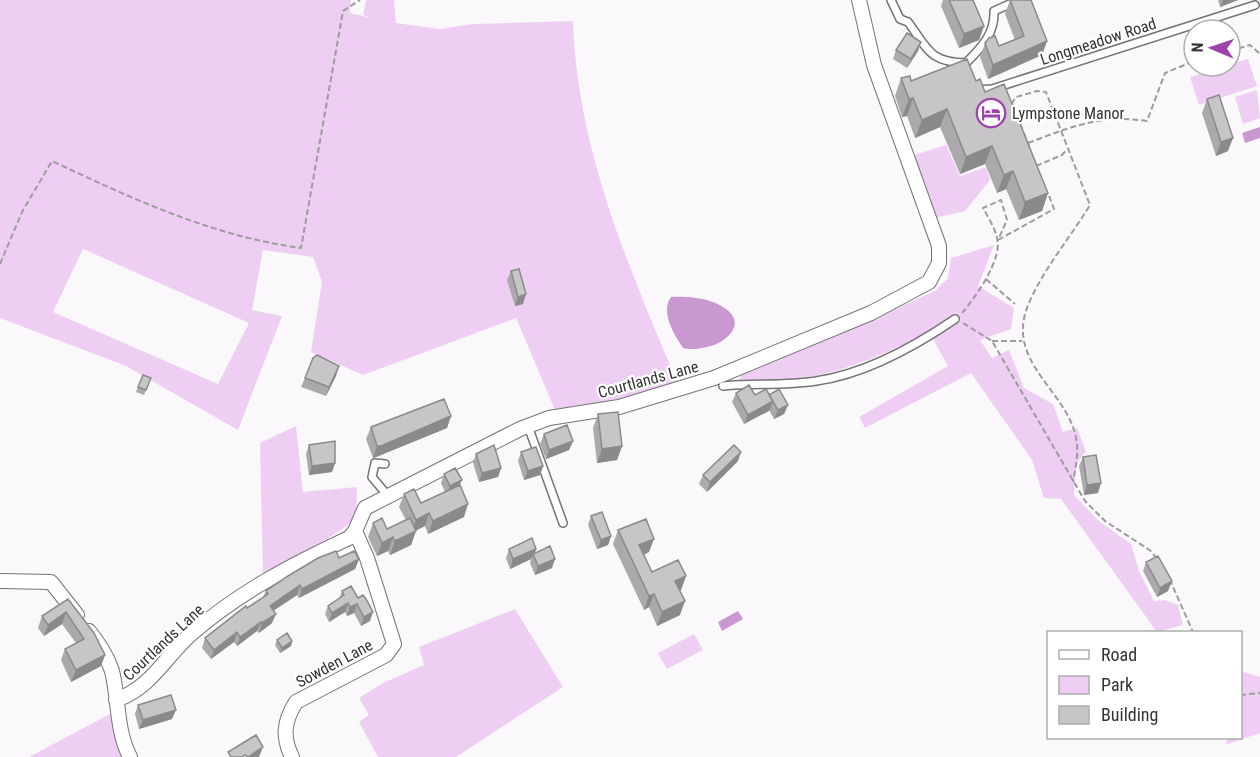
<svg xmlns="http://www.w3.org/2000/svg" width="1260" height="757" viewBox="0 0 1260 757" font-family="'Roboto Condensed',sans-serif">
  <rect width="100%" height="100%" fill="#faf8fa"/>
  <path fill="#eecff3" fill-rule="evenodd" d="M0,0H351L350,13L371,18L363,15L366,0H394L396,23L440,29L473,24L573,21C577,149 629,268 678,384L571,410H555L516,318L363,375L311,352L322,282L313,257L263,250L252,310L282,316L238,430L126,366L0,318ZM83,249L249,323L218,384L53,312Z
    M1248,59L1257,86L1199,105L1190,77Z
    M1257,90L1260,118L1243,124L1235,97Z
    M946,145L960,176L986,167L990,180L965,211L935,218L911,156Z
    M994,245L978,286L1014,308L1011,329L980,340L992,358L1009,350L1024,388L1053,404L1063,432L1077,428L1086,451L1076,465L1074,495L1099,521L1131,544L1139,571L1154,601L1165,600L1178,605L1183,625L1157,632L1061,499L1044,498L1032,460L971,373L865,428L859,417L948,366L929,332C862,365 816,385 739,379L746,368L783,351L886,313L935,291L948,278L951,258Z
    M296,426L303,492L357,487C356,496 358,511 354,519C348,530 279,564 263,575L260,443Z
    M515,609L563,687L456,757H378L359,722L369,715L359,698L383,683L424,665L419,647Z
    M694,634L703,650L667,669L658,653Z
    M1241,671L1260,677V733L1225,745L1228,738H1240Z
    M112,713L124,755L120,757H29Z"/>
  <path fill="#c998d1" d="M1260,127V138L1245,143L1242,133Z
    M671,297C689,296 711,298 726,309C748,325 724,344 707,347C698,349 692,350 683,348C674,334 660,313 671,297Z
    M738,611L743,619L722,631L718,622Z"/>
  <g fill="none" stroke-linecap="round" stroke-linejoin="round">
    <g stroke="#757375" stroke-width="10">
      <path id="lane" d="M891,0L900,19L908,22C928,49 929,62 966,63C981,48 995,34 994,11L1019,0
        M977,90L992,89L1255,5
        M723,386C754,383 785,386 816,381C866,374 914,347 955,319
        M528,426L563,523
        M385,464L375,463L372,477L388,496"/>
    </g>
    <g stroke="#757375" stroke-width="16">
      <path id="street" d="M0,581L51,582L77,615
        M89,631C98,643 107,655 112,671C119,699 116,730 130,757
        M116,700C152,687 164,658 191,634C238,593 293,564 349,538L355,531L365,508L520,429L549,418L619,407L714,378L871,313L929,282L939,263V246L874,65L859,0
        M292,757C282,737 284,721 296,702L386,655L394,644L367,558L355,531"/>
    </g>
    <path stroke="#9d9c9d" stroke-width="2" stroke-dasharray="6 3" stroke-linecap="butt" d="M1230,51L1250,45L1260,54
      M1028,143C1071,127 1100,114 1147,121L1165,73L1194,61
      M1029,146L1012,103L1016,97L1037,91L1046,92L1090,205C1070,238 1044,268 1029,303C1002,364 1073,392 1077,445C1078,457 1075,471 1073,482
      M1036,166L1062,155L1067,149
      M998,240L1054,209L1048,193
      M0,264L22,212L52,161C133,199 212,236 301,248L343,11L360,0
      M986,279L1015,304
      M962,313C975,298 1003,259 997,238C995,228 988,217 983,208L1001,200L1007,220L998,240
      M963,323L992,341L1085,501L1105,521L1151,551L1157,559
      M992,341H1022
      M1166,571L1193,632
      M1240,695L1260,693"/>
    <use href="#lane" stroke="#fff" stroke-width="7"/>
    <use href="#street" stroke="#fff" stroke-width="14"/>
  </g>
  <path fill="#aba9ab" d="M943,0H973L984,26L979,40L959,48L941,6Z
    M1010,0L1047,41L1042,55L988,79L980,57L985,43L999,46L1015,40L1005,14Z
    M1218,0H1238L1220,7Z
    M921,42L918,51L907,68L893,59L896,50Z
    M901,78L911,81H976L985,92L1048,193L1042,211L1019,220L1006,189L997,193L985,164L960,174L940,127L915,138L907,116L902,117L895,96Z
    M1207,99L1228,151L1216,156L1202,113Z
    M511,271L523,304L515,306L507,280Z
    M143,375L151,378L144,395L136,392Z
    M336,376L326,396L301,387L305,378Z
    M736,393L755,395H769L788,405L784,414L774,419L769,410L744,424L732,402Z
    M598,414L622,446L617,460L597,463L593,428Z
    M451,416L447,428L376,457L373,458L366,439L371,427Z
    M544,434L573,441L569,450L546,459L540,444Z
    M309,445L335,463L332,472L309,475L306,454Z
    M521,452L543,466L540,475L524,480L518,461Z
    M476,454L501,468L498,477L479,482L473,463Z
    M1083,457L1098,493L1084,495L1079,466Z
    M738,461L707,492L699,484L703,475Z
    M444,474L460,485L464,517L428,534L425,526L416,530L411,545L390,555L388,551L377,556L368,537L373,523L387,529L406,520L399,507L404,494L421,503L445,492L441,483Z
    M591,516L611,536L608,545L597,549L588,525Z
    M618,530L649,552L644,555L652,572L686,576L681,590H680V615L657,626L649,607L644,610L613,544Z
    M509,549H536L535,553L552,568L535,575L530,563L531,559L510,569L506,558Z
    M339,558L359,559L355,569L299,598L297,595L273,611L272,623L259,633L257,631L237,646L234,642L211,659L202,648L205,638L263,597L266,591Z
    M1146,562L1168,591L1157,597L1143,571Z
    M351,586L370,621L361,626L354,613L347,616L345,612L329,622L325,614L328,606L339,599L342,591Z
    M68,599L105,655L101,666L71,682L61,660L65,649L76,643L62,624L44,636L38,628L42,616Z
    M277,640L292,641L291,646L280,653L275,645Z
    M138,705L172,719L139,729L135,714Z"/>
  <path fill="#8b8a8b" d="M1223,0H1238L1220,7Z
    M984,26L979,40L959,48L964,34Z
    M1047,41L1042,55L988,79L993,65Z
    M921,42L918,51L907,68L911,59Z
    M913,98L907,116L902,117L909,99Z
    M947,109L940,127L915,138L922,120Z
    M1233,138L1228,151L1216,156L1221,142Z
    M992,146L985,164L960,174L966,157Z
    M1013,171L1006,189L997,193L1004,175Z
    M1048,193L1042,211L1019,220L1025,202Z
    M526,294L523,304L515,306L518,297Z
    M339,366L336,376L326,396L329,387Z
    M773,401L769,411L744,424L748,415Z
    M788,405L784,414L774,419L778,410Z
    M451,416L447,428L376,457L373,458L377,446Z
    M573,441L569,450L546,459L549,450Z
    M622,446L617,460L597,463L602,449Z
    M741,452L738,461L707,492L710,482Z
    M335,463L332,472L309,475L312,466Z
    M543,466L540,475L524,480L528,471Z
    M501,468L498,477L479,482L482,473Z
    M462,480L458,489L447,495L450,486Z
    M1101,483L1098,493L1084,495L1087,485Z
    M468,504L464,517L428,534L433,521Z
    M429,513L425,526L411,533L416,520Z
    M416,531L411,545L390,555L395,541Z
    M611,536L608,545L597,549L601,540Z
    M393,537L388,551L377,556L382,543Z
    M654,539L649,552L634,558L639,545Z
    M536,549L534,556L533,554L531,559L510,569L513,559Z
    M359,559L355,569L299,598L302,589Z
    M555,559L552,568L535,575L538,566Z
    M686,576L681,590L670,595L675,581Z
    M1172,581L1168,591L1157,597L1160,588Z
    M300,585L297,595L267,615L270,606Z
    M654,594L649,607L644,610L649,596Z
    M685,601L680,615L657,626L662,612Z
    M348,603L345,612L329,622L332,613Z
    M357,604L354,613L347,616L350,607Z
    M66,612L62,624L44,636L48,625Z
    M373,612L370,621L361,626L364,617Z
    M276,614L272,623L259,633L262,623Z
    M261,622L257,631L237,646L240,637Z
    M237,632L234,642L211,659L214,650Z
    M292,641L291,646L280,653L282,648Z
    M105,655L101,666L71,682L76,670Z
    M176,710L172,719L139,729L143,720Z
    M263,747L259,757H248Z"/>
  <path fill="#c7c5c7" stroke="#8b8a8b" stroke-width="1.5" d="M949,0H973L984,26L964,34Z
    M1010,0H1031L1047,41L993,65L985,43L989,38L995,36L999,46L1024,36Z
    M907,33L921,42L911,59L896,50Z
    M967,59L976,81L980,79L985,92L1004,84L1048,193L1025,202L1013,171L1004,175L992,146L966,157L947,109L922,120L913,98L909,99L901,78L910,76L911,81Z
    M1219,95L1233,138L1221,142L1207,99Z
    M519,269L526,294L518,297L511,271Z
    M317,355L339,366L329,387L305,378L313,358Z
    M143,375L151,378L146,390L138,387Z
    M749,385L755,395L766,389L773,401L748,415L736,393Z
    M779,389L788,405L778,410L769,395Z
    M444,399L451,416L381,446H377L371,427Z
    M618,412L622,446L602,449L598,414Z
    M567,425L573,441L549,450L544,434Z
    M335,441V463L312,466L309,445Z
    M494,445L501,468L482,473L476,454Z
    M734,445L741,452L710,482L703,475Z
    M536,447L543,466L528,471L521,452Z
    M1096,455L1101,483L1087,485L1083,457Z
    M455,468L462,480L450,486L444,474Z
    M460,485L468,504L433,521L429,513L416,520L404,494L414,489L421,503Z
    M602,512L611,536L601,540L591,516Z
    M382,518L387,529L410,518L416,531L395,541L393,537L382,543L373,523Z
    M646,519L654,539L639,545L652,572L678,560L686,576L675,581L685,601L662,612L654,594L649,596L618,530Z
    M532,538L536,549L513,559L509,549Z
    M550,546L555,559L538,566L533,554Z
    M336,551L339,558L354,551L359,559L302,589L300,585L270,606L276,614L262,623L261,622L240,637L237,632L214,650L205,638L246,606L247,608L268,594L266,591L288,576L318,558Z
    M1158,556L1172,581L1160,588L1146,562Z
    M351,586L358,598L363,595L366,599L373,612L364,617L357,604L350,607L348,603L332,613L328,606L344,595L342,591Z
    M68,599L94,633L105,655L76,670L65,649L84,639L66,612L48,625L42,616Z
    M287,633L292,641L282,648L277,640Z
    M171,695L176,710L143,720L138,705Z
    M256,735L263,747L248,757L245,755L242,757H231L228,752Z"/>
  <defs>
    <g id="hotel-ring" transform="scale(1.5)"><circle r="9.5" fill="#fff" stroke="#9e43ad" stroke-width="1.5"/><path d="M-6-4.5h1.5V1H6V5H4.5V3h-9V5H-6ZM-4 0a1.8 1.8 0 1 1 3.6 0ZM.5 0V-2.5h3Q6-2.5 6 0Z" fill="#9e43ad"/></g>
  </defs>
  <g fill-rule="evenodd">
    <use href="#hotel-ring" x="991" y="113"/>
  </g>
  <g text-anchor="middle" stroke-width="4.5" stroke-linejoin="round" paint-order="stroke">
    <g font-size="16" fill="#333334" stroke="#fff">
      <text transform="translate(1098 41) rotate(-18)" y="6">Longmeadow Road</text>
      <text transform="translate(648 379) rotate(-15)" y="6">Courtlands Lane</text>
      <text transform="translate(163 642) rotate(-43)" y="6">Courtlands Lane</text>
      <text transform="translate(334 663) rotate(-28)" y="6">Sowden Lane</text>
    </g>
    <g font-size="16" fill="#333334" stroke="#fff" text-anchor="start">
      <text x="1012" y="119">Lympstone Manor</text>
    </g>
  </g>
  <rect x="1047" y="631" width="195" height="108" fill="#ffffff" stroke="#adadae" stroke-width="1.5"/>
  <rect x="1059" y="650" width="30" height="9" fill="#ffffff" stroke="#adadae" stroke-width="1.5"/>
  <text x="1101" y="661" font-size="18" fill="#333334">Road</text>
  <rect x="1059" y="676" width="30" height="18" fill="#eecff3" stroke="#adadae" stroke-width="1.5"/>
  <text x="1101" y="691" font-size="18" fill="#333334">Park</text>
  <rect x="1059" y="706" width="30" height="18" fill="#c7c5c7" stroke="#adadae" stroke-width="1.5"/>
  <text x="1101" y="721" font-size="18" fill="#333334">Building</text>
  <g transform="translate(1212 48) rotate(272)"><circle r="28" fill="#ffffff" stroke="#adadae" stroke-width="1.5"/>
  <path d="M0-4.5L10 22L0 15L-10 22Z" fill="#9e43ad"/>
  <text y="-9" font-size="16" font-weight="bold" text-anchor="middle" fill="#333334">N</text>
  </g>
</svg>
